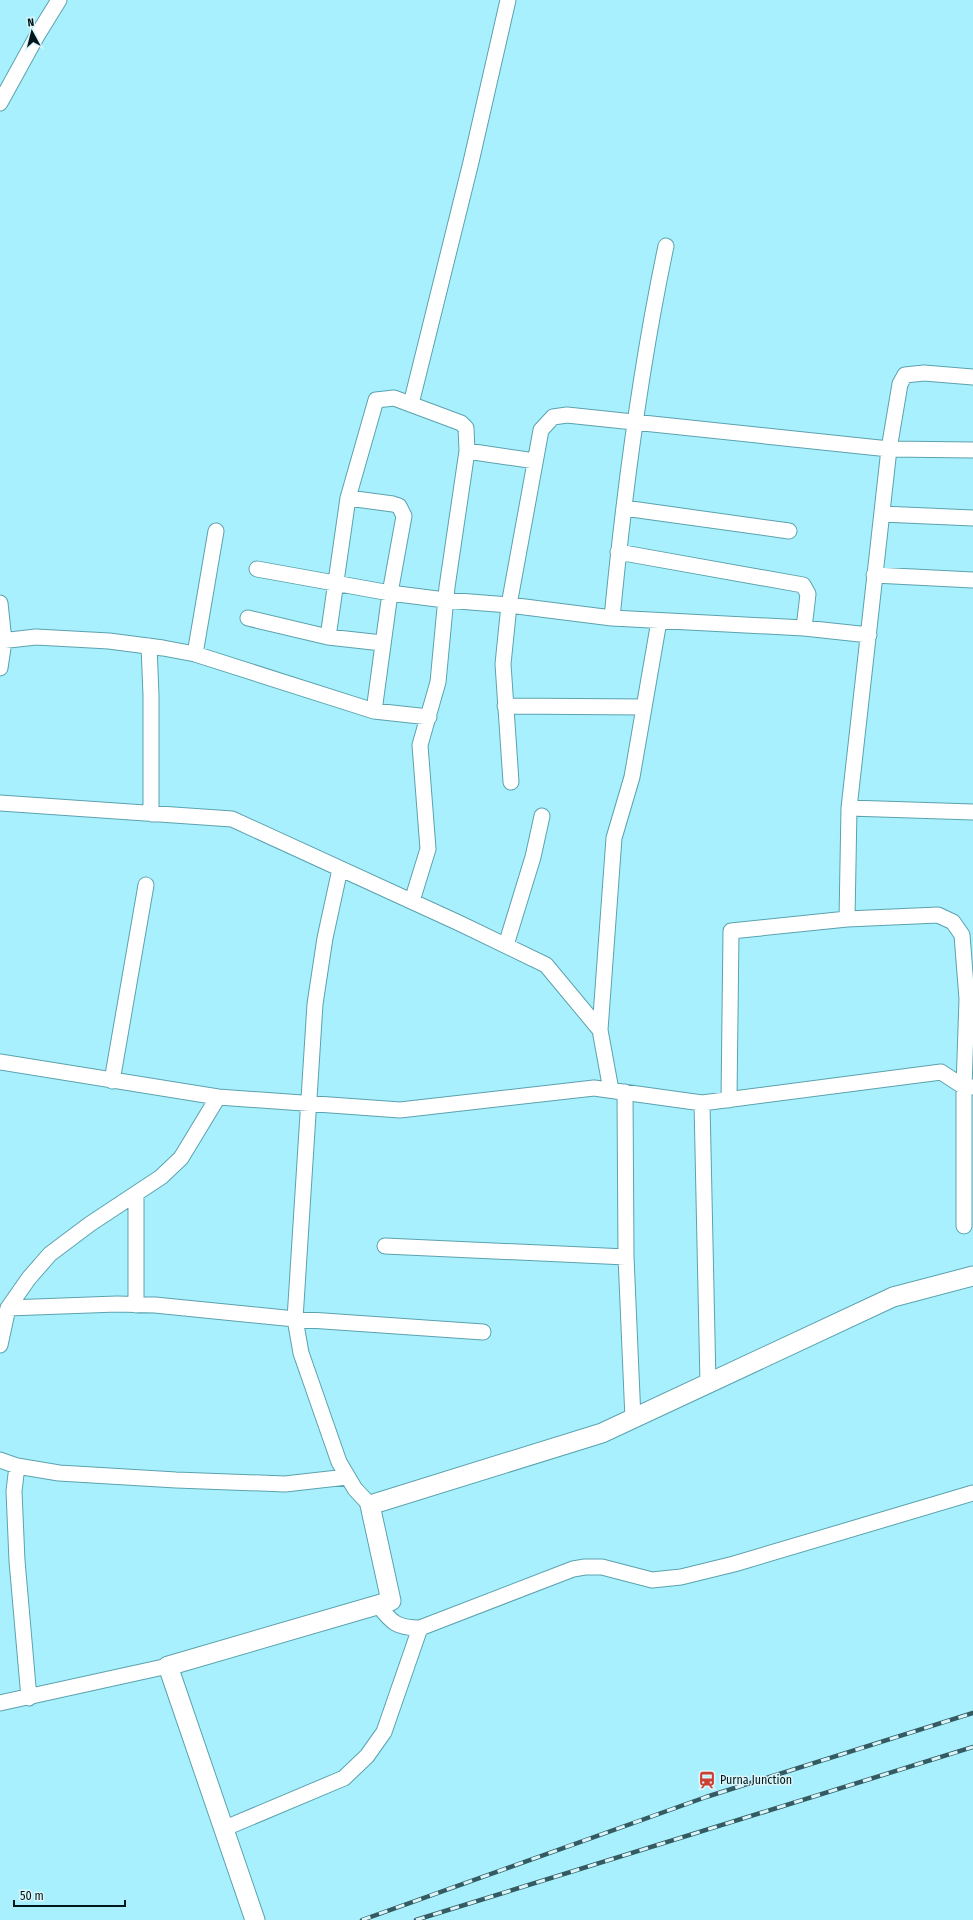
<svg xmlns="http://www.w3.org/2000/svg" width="973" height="1920" viewBox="0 0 973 1920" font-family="'Fira Sans Condensed',sans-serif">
  <rect width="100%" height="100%" fill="#a8f0fd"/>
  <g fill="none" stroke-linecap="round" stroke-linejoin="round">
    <g stroke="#5ba2ae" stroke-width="17">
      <path id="minor" d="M0,103L38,34L59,0
        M973,377L924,373L905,375L900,384L889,449L849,808L973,812
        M411,404L471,162L508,0
        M467,451L535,461
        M348,498L393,504L399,506L404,516L390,593L374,711
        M624,508L789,531
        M882,514L973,518
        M618,552L803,585L808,594L804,628
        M257,569L390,593L445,600L509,605L612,618L804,628L869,635
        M874,575L973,580
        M0,603L4,641L0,668
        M248,618L328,637L382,643
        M612,618C624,493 640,369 666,246
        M328,637L348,498L376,400L394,398L461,423L466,428L467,451L447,587L438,682L420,745L428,849L412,901
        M0,641L36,637L109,641L163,648L195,654L374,711L429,717
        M149,646L151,695V814
        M195,654L216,531
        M505,706L644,707
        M511,782L503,664L509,605L541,430L553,417L567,415L889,449L973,450
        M0,803L232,819L459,923L546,965L600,1030L611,1090
        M340,869L325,938L315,1004L295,1319L301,1353L339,1462L355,1489L370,1505
        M847,919L938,915L953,922L962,935L967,999L964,1087V1226
        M506,945L533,857L542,816
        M600,1030L614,838L632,777L659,621
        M0,1062L218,1097L400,1110L594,1088L702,1103
        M112,1081L146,885
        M625,1092L626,1257L633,1419
        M729,1100L731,931L847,919L849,808
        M136,1194V1305
        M385,1246L626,1257
        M8,1308L117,1304L155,1305L295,1319L483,1332
        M0,1345L8,1308L29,1278L50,1254L90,1224L161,1177L181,1158L218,1097
        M708,1384L702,1103L941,1072L964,1087H973
        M0,1460L17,1466L59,1473L176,1480L285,1484L347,1477
        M17,1466L14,1491L17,1561L29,1698
        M378,1605C392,1623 397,1628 420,1628L573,1569L585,1567H602L652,1580L681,1577L734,1564L973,1493
        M0,1703L168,1666
        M223,1829L344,1778L367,1756L384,1732L420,1628"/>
    </g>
    <g stroke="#5ba2ae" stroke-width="21">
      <path id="major" d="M255,1920L168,1666L391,1601L370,1505L602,1433L893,1297L973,1276"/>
    </g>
    <use href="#minor" stroke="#fff" stroke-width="15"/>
    <use href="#major" stroke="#fff" stroke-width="19"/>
    <g stroke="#345b62" stroke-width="4.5">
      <path id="rail" d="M362,1920L706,1797L973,1713
        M416,1920L973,1747"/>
    </g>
    <use href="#rail" stroke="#daf5fa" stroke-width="3" stroke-dasharray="9" stroke-linecap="butt"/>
  </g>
  <defs>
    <g id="station-bare" transform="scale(1.38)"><path d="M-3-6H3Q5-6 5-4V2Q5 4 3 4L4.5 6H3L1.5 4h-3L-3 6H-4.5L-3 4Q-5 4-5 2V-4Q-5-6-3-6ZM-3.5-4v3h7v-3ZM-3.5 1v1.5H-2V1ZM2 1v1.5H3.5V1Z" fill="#cd3f32" stroke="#daf5fa" stroke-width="2.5" paint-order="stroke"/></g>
  </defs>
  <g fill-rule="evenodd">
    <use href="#station-bare" x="707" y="1780"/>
  </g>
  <g text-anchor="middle" stroke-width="3" stroke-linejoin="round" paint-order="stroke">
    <g font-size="12" fill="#00171c" stroke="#daf5fa" text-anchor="start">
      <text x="720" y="1784">Purna Junction</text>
    </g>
  </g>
  <g transform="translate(32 32) rotate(353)" stroke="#daf5fa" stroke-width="3" paint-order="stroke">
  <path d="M0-3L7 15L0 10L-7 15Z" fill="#00171c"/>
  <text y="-6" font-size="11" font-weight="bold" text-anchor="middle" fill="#00171c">N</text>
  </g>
  <path d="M14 1900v6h111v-6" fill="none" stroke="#00171c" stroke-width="2"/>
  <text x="20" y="1900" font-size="12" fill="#00171c" stroke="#daf5fa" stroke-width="3" paint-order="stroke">50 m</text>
</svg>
